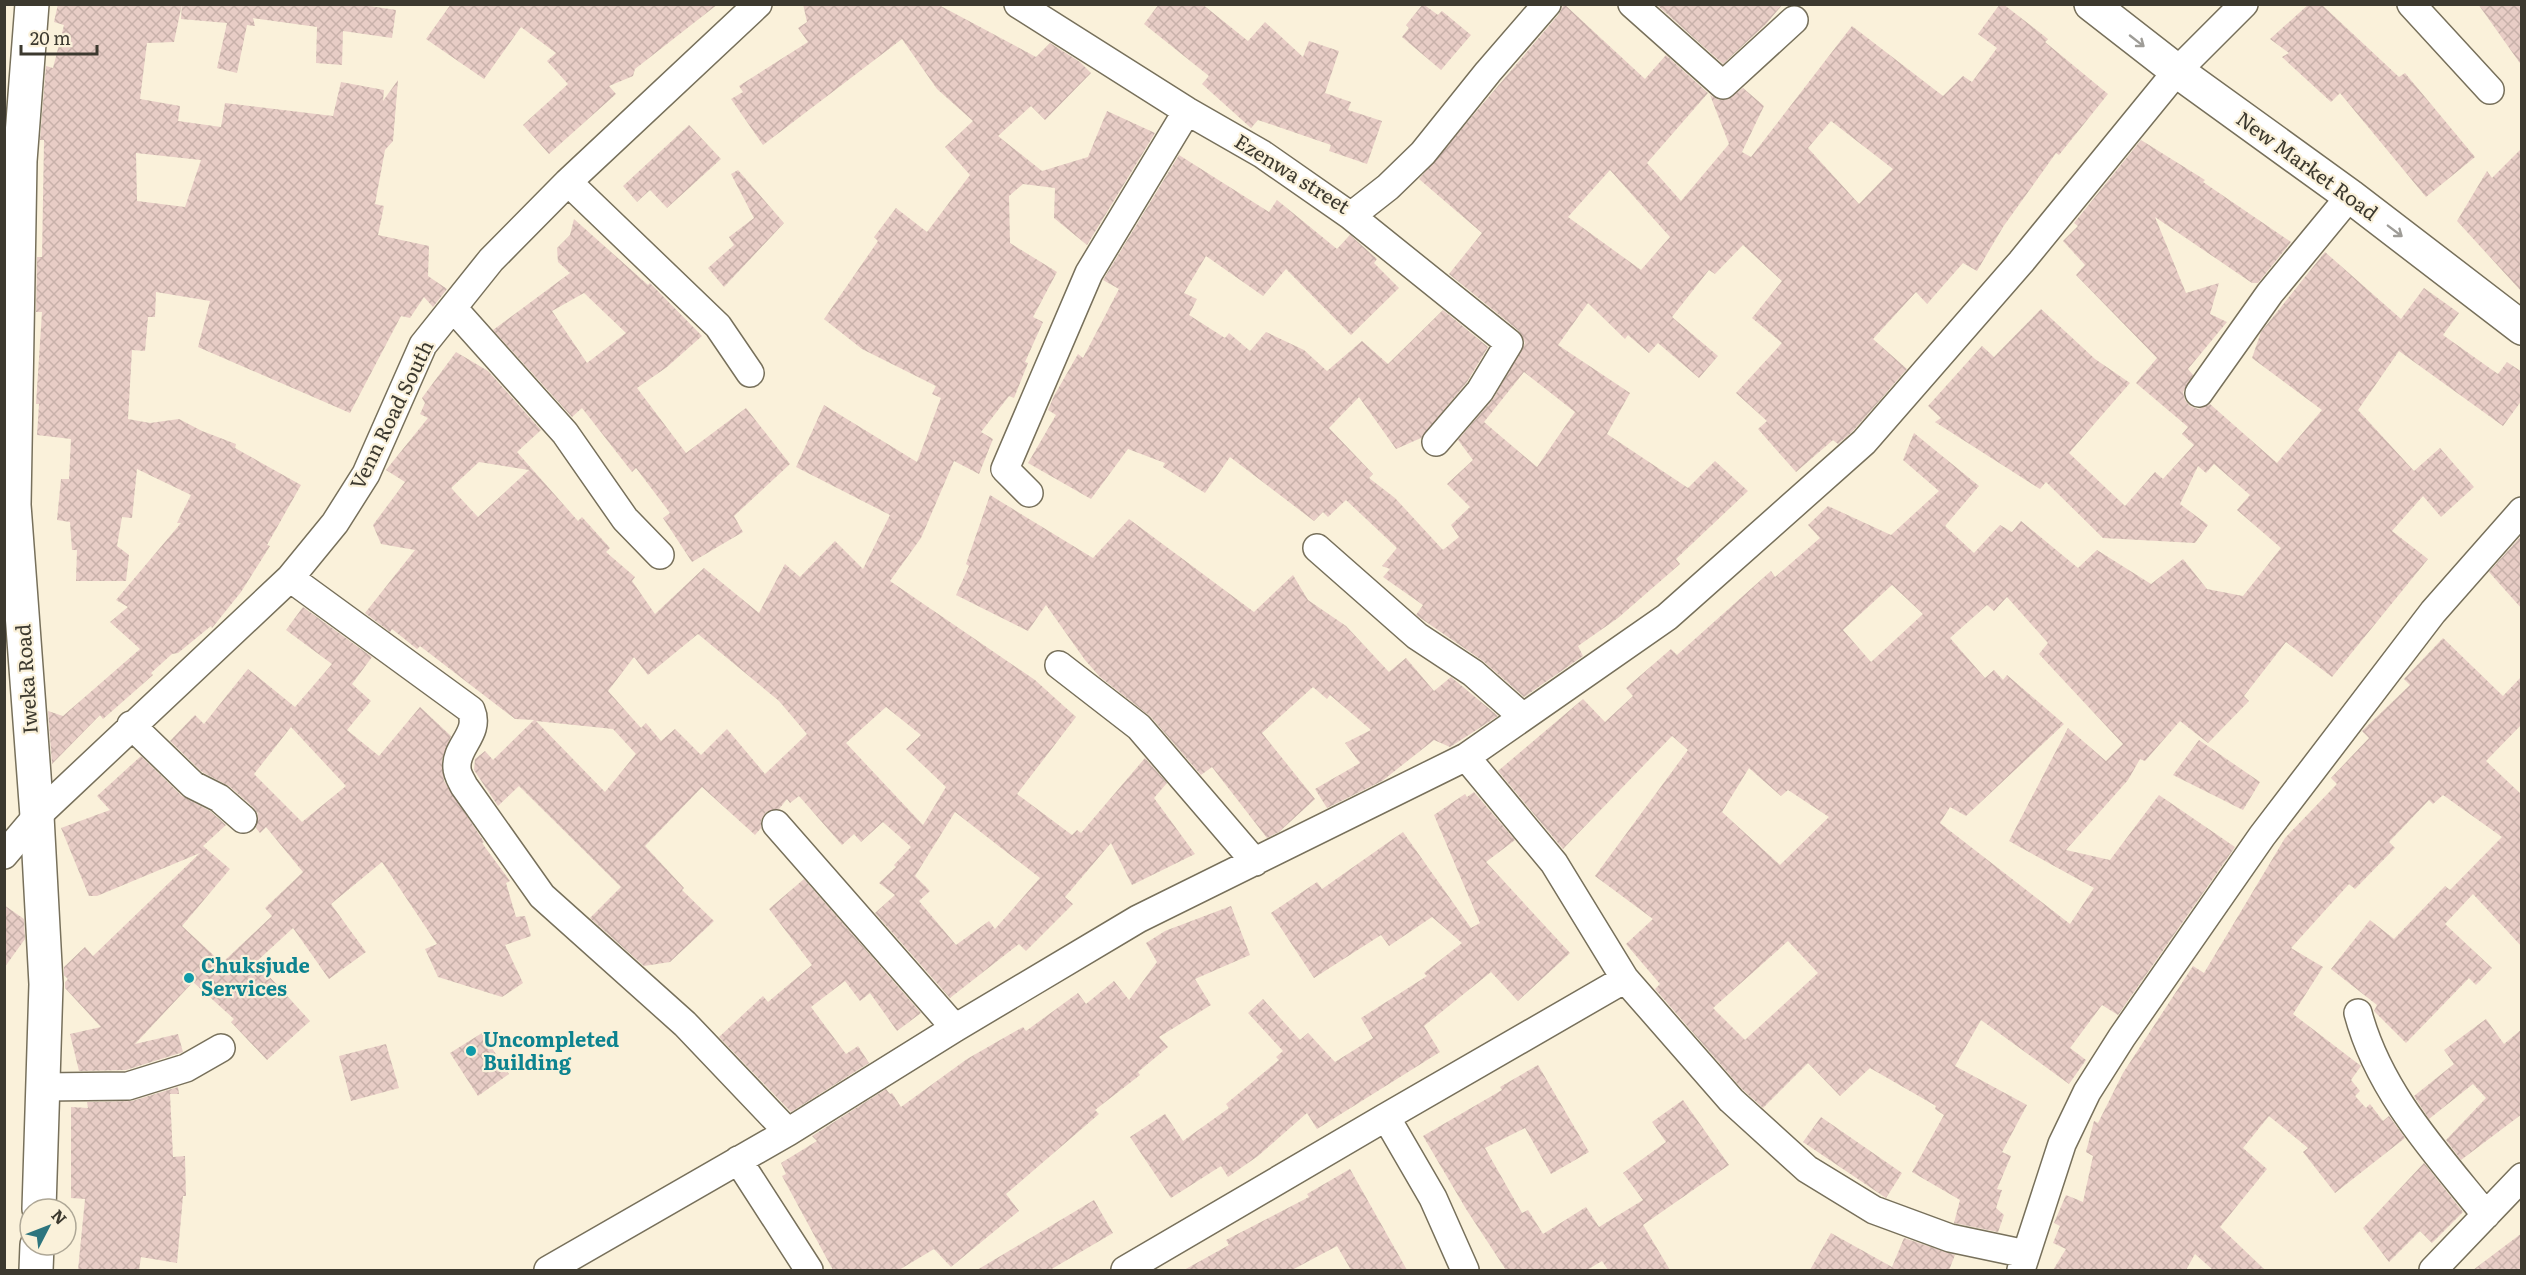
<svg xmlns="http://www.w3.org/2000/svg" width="2526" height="1275" viewBox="0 0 2526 1275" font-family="Literata,serif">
  <defs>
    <pattern id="building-cross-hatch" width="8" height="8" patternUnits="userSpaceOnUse" patternTransform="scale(1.5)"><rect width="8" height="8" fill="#e8cdc6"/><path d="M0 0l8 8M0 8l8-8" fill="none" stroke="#c8b1aa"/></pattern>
  </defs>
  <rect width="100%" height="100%" fill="#faf1da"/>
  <path fill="url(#building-cross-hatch)" fill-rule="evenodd" d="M58,4H182L174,42L147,43L140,99L180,106L178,121L221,127L225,103L333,116L341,82L384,90L383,101L398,80L393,141L385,150L375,204L384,206L378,235L429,246L428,276L447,289L433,307L424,297L410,318L401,316L350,413L198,347L210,301L156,292L155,317H148L145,351L132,350L128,419L150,423L179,419L202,431L236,444L235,448L301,485L267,545L270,546L241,592L212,628L211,626L178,653L172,654L151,673L153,675L103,719L100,715L52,764L48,711L63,716L140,649L110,622L128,607L116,600L181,523H177L191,495L137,469L132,518L122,517L117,546L129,555L126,581H76L77,550H72L70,522L57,520L61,479H69L71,439L37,435L39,404H36L42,312H36L37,257H42L44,140H40L46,66L53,68L64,25L54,22ZM136,153L201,160L185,207L137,201Z
    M182,4H356L396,10L392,38L343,31L342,65L316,63L317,27L253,18L255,26L247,25L237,73L217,68L227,23L181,19Z
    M451,4H718L635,69L633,76L609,86L616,94L549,154L523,125L568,84L547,61L556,53L521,27L484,79L426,39Z
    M803,4H937L1036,57L1050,43L1080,62L1091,73L1045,120L1031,106L998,136L1042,171L1088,157L1107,111L1155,133L1087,245L1054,218L1055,188L1023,184L1009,196L1010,243L1057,272L1033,317L1043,322L1025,362L1028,363L1014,398L1009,396L981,432L993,439L979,474L954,461L921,538L890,581L1035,680L1076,717L1017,794L1072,835L1077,830L1081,833L1145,758L1167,783L1154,798L1195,854L1132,885L1111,843L1065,897L1073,904L1026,951L1019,944L950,998L875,913L895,895L879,883L896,867L894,865L911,847L883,822L861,842L854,834L842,845L799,796L790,803L787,799L779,809L766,812L761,820V828L755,835L702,787L645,846L684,888L682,890L714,921L670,962L644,966L590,918L621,887L519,786L498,806L474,770L475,759L485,751L493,760L534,720L515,719L420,646L417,649L392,629L390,632L365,613L415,550L381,544L373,525L405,482L386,470L428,418L420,414L425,403L422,398L456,352L488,371L541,430L517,452L578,521L582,517L610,548L606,552L635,577L632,581L655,614L704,568L759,613L785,564L800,577L835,541L863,569L890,515L796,467L824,405L917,462L941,398L932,394L936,386L862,349L824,319L878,241L874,237L896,208L927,232L970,175L945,147L973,121L937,89L902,39L763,145L731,99L743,92L739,86L808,42L798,28L807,22ZM479,462L529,470L478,517L451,488ZM698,634L779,701L807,734L765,774L727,729L701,755L675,729L661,741L646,723L641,728L608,691L634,657L648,675ZM886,707L921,735L906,749L946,787L923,825L846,743ZM536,721L613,729L636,754L605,792ZM955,812L1040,878L995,929L989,921L956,945L919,901L930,891L915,876Z
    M1159,4H1202L1248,41L1265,22L1303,57L1309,41L1339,51L1325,93L1351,102L1348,110L1382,121L1367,164L1329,151L1331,145L1258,120L1251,128L1202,84L1209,76L1144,24Z
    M1423,4L1438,15L1442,11L1471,35L1441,70L1402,37L1409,28L1406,25Z
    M1564,4L1645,79L1666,55L1708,93L1647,163L1681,201L1729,144L1710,95L1719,100H1726L1743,88L1764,106L1742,152L1751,157L1852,26L1943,96L1963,76L1972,82L1997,48L1978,34L2000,4H2003L2048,39L2045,42L2108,94L2059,155L2056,153L2003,227L1977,271L1963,263L1927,304L1916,292L1873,339L1907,369L1853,431L1838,444L1833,440L1796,472L1758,429L1767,421L1736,393L1782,343L1752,318L1782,281L1743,245L1715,274L1709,270L1672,317L1718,356L1699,378L1658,343L1649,353L1628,335L1625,339L1588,303L1558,345L1630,393L1607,434L1688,488L1715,461L1748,491L1676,559L1680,564L1618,618L1578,646L1583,656L1524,697L1483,661L1416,615L1423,605L1383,577L1390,569L1382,566L1397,548L1346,500L1328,517L1323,512L1314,521L1230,457L1205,493L1163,467L1165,463L1128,449L1091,499L1028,463L1056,415L1048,410L1054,396L1078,354L1083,358L1119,289L1103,280L1179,155L1269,212L1277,200L1337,249L1350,235L1377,259L1374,263L1399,288L1351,335L1286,269L1263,296L1206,256L1184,293L1197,299L1189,315L1225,338L1229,333L1250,351L1266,332L1304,350L1327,371L1362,341L1388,364L1443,310L1488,347L1467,382L1421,438L1396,449L1359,397L1329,428L1373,474L1369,478L1395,498L1443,550L1459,537L1451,525L1470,507L1447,484L1473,460L1458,440L1493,399L1525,343L1519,331L1449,274L1482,233L1419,179L1559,14ZM1831,121L1893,169L1859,204L1808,148ZM1610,170L1670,237L1641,270L1568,217ZM1524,372L1575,412L1537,467L1484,422Z
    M1656,4H1783L1766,24L1723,64Z
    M2309,4H2321L2399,77L2405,73L2475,157L2426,197L2340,93L2331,102L2282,57L2289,53L2270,39Z
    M2478,4H2522V66Z
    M689,125L721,159L667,208L650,190L637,202L623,186Z
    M2141,140L2205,180L2203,182L2291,242L2258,283H2252L2155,217L2186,293L2219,283L2210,314L2227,322L2188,369L2193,375L2183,392L2185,400L2190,406L2198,409L2210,404L2277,463L2322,410L2252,358L2261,332L2325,252L2401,319L2424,288L2459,313L2443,335L2498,374L2507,362L2522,372V400L2503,426L2399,351L2358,410L2414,471L2440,448L2474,487L2441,517L2423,496L2392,531L2428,559L2332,677L2286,642L2244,696L2249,701L2208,743L2180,721L2145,761L2140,759L2128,780L2066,850L2110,860L2159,795L2235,847L2118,1015L2102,1005L2070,1048L2086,1060L2069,1084L1981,1020L1955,1066L2027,1105L2002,1152L2011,1156L1997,1189L2002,1190L1996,1208L2004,1215L1998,1232L1954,1223L1960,1200L1912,1172L1944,1115L1935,1109L1936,1106L1870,1068L1840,1096L1808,1063L1763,1108L1742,1089L1655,989L1660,984L1626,944L1653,919L1595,876L1688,750L1672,736L1563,849L1498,771L1583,699L1605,722L1633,696L1626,688L1671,649L1677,655L1771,571L1775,577L1820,538L1808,525L1828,506L1891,535L1939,491L1903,460L1914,433L1979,486L1945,526L1974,553L2000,525L2012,532L2021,521L2078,568L2097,550L2151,584L2183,559L2207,589L2243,596L2281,548L2237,510L2250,495L2214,464L2206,473L2198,466L2180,504L2208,525L2195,543L2103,538L2046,482L2040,489L1935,422L1941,418L1928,406L1982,346L1994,357L2041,309L2095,359L2130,383L2069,453L2125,506L2155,472L2163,479L2194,445L2182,434L2188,427L2136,383L2157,358L2076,275L2085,265L2063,241L2078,226L2074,223ZM1892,585L1923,614L1871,662L1843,630ZM2007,597L2048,643L2039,654L2123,744L2106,761L2068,728L2009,841L2094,888L2070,924L1940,823L1950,807L1966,816L2064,724L2007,675L2003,680L1994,670L1985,678L1950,638L1987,605L1994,611ZM1749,768L1781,796L1788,790L1829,817L1780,865L1722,812ZM1788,941L1818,973L1745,1040L1713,1008Z
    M2522,148V292L2457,221L2487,171L2492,178Z
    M738,170L784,223L724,287L708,268L734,245L729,237L754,218L731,174Z
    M574,219L648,285L650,283L702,336L667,367L637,388L686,453L746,408L790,464L734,516L743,532L692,562L663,518L670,513L636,468L632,472L582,408L572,417L493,330L570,273L558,262L557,248L570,235ZM584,293L626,333L587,363L552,311Z
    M990,495L1093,558L1129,519L1254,612L1293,575L1308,600L1346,626L1389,672L1406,658L1434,691L1451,677L1498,716L1450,747L1434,740L1382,781L1327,808L1315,789L1360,763L1345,743L1371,730L1330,695L1327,699L1313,687L1262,733L1315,799L1279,832L1267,838L1212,767L1201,775L1151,717L1100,677L1085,660L1046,605L1028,631L956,595L969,566L966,564Z
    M2522,535V609L2489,572Z
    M303,607L372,657L352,684L371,701L347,730L379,756L420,707L451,736L442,759L444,781L484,842L482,843L510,881L506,883L516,917L525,916L531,936L505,945L523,983L502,997L438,977L425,949L437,944L382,862L331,904L366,952L329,979L293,928L256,962L310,1021L267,1060L231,1022L234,1019L193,982L135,1044L178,1034L183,1052L126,1070L79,1071L70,1034L101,1027L65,988V982L68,979L64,975V967L85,947L93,956L200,853L97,896H89L61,828L110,810L97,796L141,756L182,796L210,811L226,825L203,846L230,869L182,926L222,963L272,916L265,908L303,872L266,827L260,833L256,828L258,814L253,807L229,786L202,772L170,741L195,715L204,724L248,669L295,707L332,664L286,630ZM291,727L346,786L302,822L254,774Z
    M2443,638L2503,696L2522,676V724L2486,761L2522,795V947L2473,894L2445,924L2492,968L2476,985L2469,978L2406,1043L2374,1011L2377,1005L2331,969L2370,920L2394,939L2445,886L2450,890L2502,837L2443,795L2433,804L2429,800L2389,842L2395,848L2355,889L2349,884L2291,948L2323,967L2293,1014L2361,1066L2351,1080L2360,1091L2355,1096L2366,1108L2370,1104L2383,1121L2389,1116L2405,1138L2335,1193L2303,1152L2308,1148L2269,1116L2243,1148L2267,1169L2220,1227L2265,1270H2213L2195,1254L2186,1270H2053L2066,1249L2053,1243L2060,1226L2054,1223L2066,1195L2083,1202L2093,1156L2086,1152L2094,1121L2098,1123L2123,1073L2193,966L2204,973L2285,838L2337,784L2331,778L2369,738L2362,731L2410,685L2404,679Z
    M2199,740L2260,782L2243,810L2173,775Z
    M1474,792L1515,840L1486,862L1570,953L1518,1001L1491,972L1424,1026L1440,1052L1317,1129L1307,1113L1258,1156L1228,1177L1221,1166L1171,1198L1130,1137L1165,1114L1183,1141L1229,1108L1226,1104L1279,1060L1276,1057L1283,1051L1248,1013L1263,999L1300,1040L1308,1033L1335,1062L1373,1038L1361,1018L1427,976L1424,973L1462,943L1432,917L1389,946L1381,935L1314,978L1271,913L1317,882L1322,889L1403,832L1471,928L1480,923L1434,815L1465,794L1467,797Z
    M804,879L921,1013L897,1031L870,993L860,1001L845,981L811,1007L846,1054L858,1046L869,1063L791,1112L719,1037L763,996L768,1002L812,965L769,909Z
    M4,905L24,919L25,939L4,968Z
    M1231,906L1250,955L1195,979L1211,1005L1159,1037L1168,1047L1138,1072L1140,1075L1095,1110L1099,1114L1006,1194L1019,1211L951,1267L934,1249L899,1270H833L782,1176L786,1174L781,1163L817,1141L812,1136L886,1089L890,1094L892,1093L901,1107L967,1059L1023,1027L1026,1031L1078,993L1086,1004L1114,981L1129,1000L1157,962L1146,943L1165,931Z
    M2486,1019L2504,1044L2522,1029V1114L2461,1160L2446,1140L2486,1098L2473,1084L2429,1119L2414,1096L2454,1064L2444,1050Z
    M482,1033L509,1074L478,1096L450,1053Z
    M386,1044L399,1088L351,1101L339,1056Z
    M1538,1065L1589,1152L1551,1174L1525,1128L1485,1148L1522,1213L1528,1210L1543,1234L1586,1207L1599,1227L1643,1200L1623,1173L1666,1142L1652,1122L1683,1100L1729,1165L1643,1225L1670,1270H1608L1602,1261L1587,1270H1506L1466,1209L1423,1136L1502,1090L1500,1087Z
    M178,1087L179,1094H170L173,1157L185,1156L186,1196H183L177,1263L141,1257L139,1270H78L85,1199L71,1198V1107L88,1108L87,1102L132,1101Z
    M1821,1117L1902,1173L1886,1198L1803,1142Z
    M2424,1163L2463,1212L2432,1243L2420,1231L2389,1262L2363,1228Z
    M1350,1169L1407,1270H1351L1337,1246L1292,1270H1184L1229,1245L1226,1240L1309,1197L1307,1194Z
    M1094,1200L1113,1233L1050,1270H977Z
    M1831,1233L1892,1267L1904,1238L1955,1255L1949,1270H1810Z
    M2522,1233V1270H2473Z"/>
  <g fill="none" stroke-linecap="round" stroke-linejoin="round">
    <g stroke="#77705b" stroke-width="30">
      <path id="minor" d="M1018,4L1187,111L1262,154L1351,216L1388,187L1423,153L1488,72L1547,4
        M1632,4L1723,85L1794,20
        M2411,4L2490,90
        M568,182L718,326L750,373
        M1351,216L1509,343L1480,391L1436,442
        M453,308L565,433L625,519L660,555
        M2199,393L2270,293L2350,196
        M1029,493L1005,469L1089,273L1187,111
        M1317,548L1417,636L1473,673L1523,717
        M290,578L471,710C481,734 455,746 457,768C457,774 461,780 464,786L542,896L685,1024L788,1132
        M1059,665L1139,727L1255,862
        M131,725L193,785L219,798L243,819
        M776,824L955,1028
        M4,855L37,816L290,578L335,523L366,474L423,345L491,260L568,182L758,4
        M1625,979L1731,1100L1807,1169L1874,1210L1950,1238L2026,1254
        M2358,1013C2379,1092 2436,1153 2486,1215
        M44,1087L128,1086L186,1068L221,1048
        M738,1160L809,1270
        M548,1270L788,1132L955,1028L1138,919L1466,757L1667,617L1864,442L2021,262L2177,71L2244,4
        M1125,1270L1386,1117
        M1465,1270L1433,1198L1386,1117L1625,979L1554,863L1466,757
        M2021,1270L2062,1144L2087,1092L2122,1037L2262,836L2433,612L2522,511
        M2433,1270L2522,1177"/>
    </g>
    <g stroke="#77705b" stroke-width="36">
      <path id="tertiary" d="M2091,4L2177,71L2350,196L2522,328"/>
    </g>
    <g stroke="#77705b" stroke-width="36">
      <path id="secondary" d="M32,4L20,161L14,505L37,816L46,984L39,1209
        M36,1270L37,1245"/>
    </g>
    <use href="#minor" stroke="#fff" stroke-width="27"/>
    <use href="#tertiary" stroke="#fff" stroke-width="33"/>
    <use href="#secondary" stroke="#fff" stroke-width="33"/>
  </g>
  <defs><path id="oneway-shaft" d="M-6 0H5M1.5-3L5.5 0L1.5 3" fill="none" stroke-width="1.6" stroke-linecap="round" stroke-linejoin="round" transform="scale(1.5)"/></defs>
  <g stroke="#9e9c97">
    <use href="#oneway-shaft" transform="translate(2137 41) rotate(38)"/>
    <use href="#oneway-shaft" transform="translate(2395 231) rotate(37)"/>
  </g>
  <g fill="#0f9aa8" stroke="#faf1da" stroke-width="2">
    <circle cx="189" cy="978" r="6"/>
    <circle cx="471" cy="1051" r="6"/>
  </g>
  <g text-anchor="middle" stroke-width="4.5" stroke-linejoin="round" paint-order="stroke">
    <g font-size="20" fill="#3c392f" stroke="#faf1da">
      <text transform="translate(2307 166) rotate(36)" y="7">New Market Road</text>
      <text transform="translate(1292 174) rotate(32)" y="7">Ezenwa street</text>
      <text transform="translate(392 415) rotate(-64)" y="7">Venn Road South</text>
      <text transform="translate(27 679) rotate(-94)" y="7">Iweka Road</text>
    </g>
    <g font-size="20" font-weight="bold" fill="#0d838f" stroke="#faf1da" text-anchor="start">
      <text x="201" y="973">Chuksjude<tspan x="201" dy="23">Services</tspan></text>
      <text x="483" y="1047">Uncompleted<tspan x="483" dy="23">Building</tspan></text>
    </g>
  </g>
  <rect width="2526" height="1275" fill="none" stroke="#3c392f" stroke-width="12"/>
  <g transform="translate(48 1227) rotate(48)"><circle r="28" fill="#faf1da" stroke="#aea796" stroke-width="1.5"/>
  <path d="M0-4.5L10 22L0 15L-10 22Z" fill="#2d757e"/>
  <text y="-9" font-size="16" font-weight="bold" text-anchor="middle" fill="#3c392f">N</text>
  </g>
  <path d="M21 45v9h76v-9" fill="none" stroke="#3c392f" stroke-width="3"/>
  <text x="30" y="45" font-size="18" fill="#3c392f" stroke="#faf1da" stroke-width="4.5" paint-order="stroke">20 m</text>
</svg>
